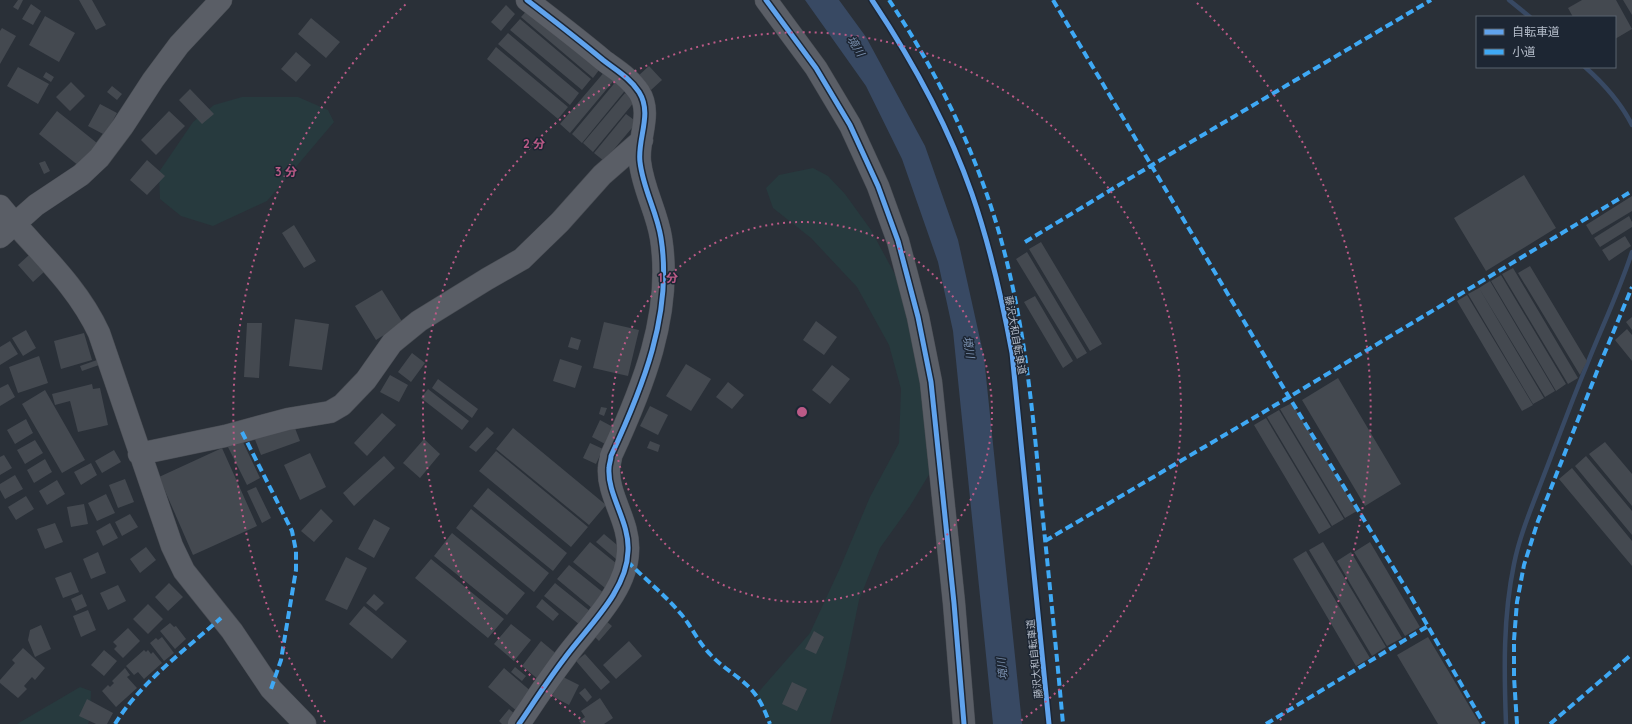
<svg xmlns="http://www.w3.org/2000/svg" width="1632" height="724" viewBox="0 0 1632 724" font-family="Quicksand,'Noto Sans JP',sans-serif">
  <rect width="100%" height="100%" fill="#2a3038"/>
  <path fill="#273a3e" d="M242,97H298L328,110L334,122L267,201L213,226L181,216L160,199L159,172L193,122L214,105Z
    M813,168L828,176L845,194L871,230L918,317L939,458L910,506L880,548L859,600L845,668L830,724H770L762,705L756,695L810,633L840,568L870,497L899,443L901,389L889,345L857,287L811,238L773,208L766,188L779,175Z
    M80,687L91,691L90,718L88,724H17Z"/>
  <path fill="#384963" d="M805,0H839L866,37L925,146L958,240L984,357L1022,724H993L953,331L938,262L902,159L866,86Z"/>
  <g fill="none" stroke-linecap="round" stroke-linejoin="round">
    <path stroke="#384963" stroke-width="4.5" d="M1509,0L1530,17
      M1585,67C1603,83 1621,103 1632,125
      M1506,724C1504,670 1503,617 1514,564C1520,534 1533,504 1544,475C1558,439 1571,403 1586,367C1601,329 1619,292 1632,252"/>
  </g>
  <path fill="#444950" d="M18,0H23L18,10L13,7Z
    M79,0H92L106,25L96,30Z
    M1582,0H1616L1632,29L1615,39V17H1573L1568,8Z
    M1623,0H1632V15Z
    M31,4L41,11L33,25L22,19Z
    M506,5L515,14L501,31L491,22Z
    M531,6L602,66L593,78L521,17Z
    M45,16L75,33L59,62L29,45Z
    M311,18L340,42L326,58L298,34Z
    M520,19L591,79L582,90L510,30Z
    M2,28L16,36L0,64V31Z
    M508,33L579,93L570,105L498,44Z
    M496,47L568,107L558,119L487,59Z
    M296,52L311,65L296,82L281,69Z
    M649,66L662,80L651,90L638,76Z
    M18,67L49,84L38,104L7,86Z
    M606,70L616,78L570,133L560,124Z
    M46,72L54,77L51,82L43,77Z
    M618,79L628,87L582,143L572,134Z
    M71,82L85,96L70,111L56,97Z
    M112,86L122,94L117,100L107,92Z
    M190,89L214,114L202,124L179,100Z
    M625,93L635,101L593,152L583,143Z
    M100,104L117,113L105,135L88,126Z
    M57,111L97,143L79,166L39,134Z
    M169,111L185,126L156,155L141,140Z
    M626,114L637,122L604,161L594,153Z
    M147,160L165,176L147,195L130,180Z
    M45,161L50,171L44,174L39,163Z
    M1524,175L1556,228L1486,271L1454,218Z
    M1632,196V211L1592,235L1586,225Z
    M1629,216L1632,222V227L1600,247L1594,238Z
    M294,225L316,261L304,268L282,233Z
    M1625,236L1631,246L1609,261L1602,250Z
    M1041,242L1102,344L1090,351L1029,249Z
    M1027,252L1087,353L1077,359L1016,259Z
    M29,255L44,272L33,282L18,265Z
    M1530,266L1587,361L1580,375L1518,273Z
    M1513,268L1578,378L1568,384L1502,274Z
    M1501,275L1566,384L1556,391L1491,281Z
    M1490,281L1555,391L1545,397L1479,288Z
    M1479,288L1544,398L1533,404L1468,294Z
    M382,290L403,323L376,340L355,306Z
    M1467,295L1533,405L1522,411L1457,301Z
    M1035,296L1073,361L1063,368L1024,302Z
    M1632,317V330L1626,322Z
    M295,319L329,324L322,370L289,366Z
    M816,321L837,337L824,355L803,340Z
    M604,322L639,330L628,376L593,368Z
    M247,323H262L259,378L244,377Z
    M1627,329L1632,335V361L1615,340Z
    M26,330L36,348L23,356L12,338Z
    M84,333L92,360L61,369L54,341Z
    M571,337L581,340L578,350L568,347Z
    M10,341L18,354L0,365V347Z
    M412,353L425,363L411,382L398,372Z
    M39,356L48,383L18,393L9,367Z
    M560,359L582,366L575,388L553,381Z
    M97,360L99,365L82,371L80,366Z
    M686,364L711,379L691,411L666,396Z
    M832,365L850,379L830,404L812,390Z
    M390,375L408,385L399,402L380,392Z
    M1338,378L1401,484L1365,506L1302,400Z
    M438,379L478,409L472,418L432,388Z
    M728,382L744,395L732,409L716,397Z
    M8,384L15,397L0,406V388Z
    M92,384L93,389L100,388L108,425L78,432L70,401L55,405L52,394Z
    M428,389L469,421L462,430L421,398Z
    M45,390L85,460L62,473L22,404Z
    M1292,403L1357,511L1345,518L1280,409Z
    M650,406L668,415L658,435L640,426Z
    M601,407L607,408L604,416L599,414Z
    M1279,410L1344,519L1332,526L1267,417Z
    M382,413L396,425L367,456L354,443Z
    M1266,418L1331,527L1319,534L1254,425Z
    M26,419L33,433L15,444L7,430Z
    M600,420L613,427L605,444L592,437Z
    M293,423L300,441L261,455L254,437Z
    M487,427L494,433L476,452L469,447Z
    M513,428L606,505L589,525L496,449Z
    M424,439L440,454L420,478L403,463Z
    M35,440L43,453L25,464L17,450Z
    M242,440L260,478L247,485L228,447Z
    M650,441L660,445L658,452L647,448Z
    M1605,442L1632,474V506L1589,454Z
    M590,443L603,449L596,464L583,458Z
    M222,448L257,526L193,555L159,477Z
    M114,450L121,462L102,473L95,461Z
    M496,451L588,527L571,547L479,471Z
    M310,453L326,487L300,500L284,465Z
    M4,455L12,468L0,475V457Z
    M384,456L395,468L354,506L343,493Z
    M1586,456L1632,511V535L1575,466Z
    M45,459L52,472L34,483L27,470Z
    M91,463L97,475L81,485L74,472Z
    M1572,468L1632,541V566L1559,479Z
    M15,475L23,489L5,499L0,490V484Z
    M125,479L134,502L118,508L109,485Z
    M57,480L65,494L47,505L39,491Z
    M256,487L271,518L262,523L247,491Z
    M488,488L567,553L553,571L473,506Z
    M106,494L115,513L97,521L88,503Z
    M26,496L34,509L16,520L8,507Z
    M84,504L88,524L71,527L67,507Z
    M321,509L333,521L314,542L301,531Z
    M471,509L549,573L534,592L456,528Z
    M130,514L138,527L122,536L115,522Z
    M374,519L390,528L374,558L358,549Z
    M55,523L63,542L45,549L37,529Z
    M110,523L118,538L103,546L96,531Z
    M452,533L525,593L507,615L434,556Z
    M604,534L623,550L616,559L596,542Z
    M590,542L622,568L605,588L573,562Z
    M1323,542L1386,647L1372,656L1309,550Z
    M1370,542L1420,627L1405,636L1354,552Z
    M146,547L156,560L140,573L130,559Z
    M1306,551L1370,658L1356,666L1293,559Z
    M98,552L106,573L91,579L83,559Z
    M1351,552L1402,638L1387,646L1337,561Z
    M346,557L367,568L347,610L325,600Z
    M431,559L504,619L488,638L415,578Z
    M569,565L605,594L593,609L557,579Z
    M71,572L79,592L63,598L55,578Z
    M169,583L183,597L168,611L155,597Z
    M555,583L591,612L580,625L544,596Z
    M118,585L126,601L108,610L100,593Z
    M82,594L87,606L76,611L71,599Z
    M374,594L384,603L376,611L366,603Z
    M542,599L559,614L553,621L536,607Z
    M148,604L163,619L148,634L133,619Z
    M364,606L407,641L392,659L349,624Z
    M88,610L96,630L81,637L73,616Z
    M606,621L612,626L599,641L594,636Z
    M170,623L174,627L176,626L186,639L175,649L160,631Z
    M511,624L531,640L514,661L494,644Z
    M41,625L51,649L35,657L28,640L30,630Z
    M128,628L140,641L123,658L114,649L117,646L113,642Z
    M814,631L824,637L816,654L805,649Z
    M162,637L174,653L164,661L150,643L156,638L158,640Z
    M1428,637L1480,724H1438L1397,655Z
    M541,641L559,656L539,680L522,666Z
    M629,641L642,656L616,679L603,665Z
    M23,648L45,668L35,680L32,677L24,686L27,689L18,698L0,683V680L15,663L12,660Z
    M104,650L117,661L104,676L91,665Z
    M144,650L146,652L148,650L151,654L153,652L162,663L144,679L138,672L134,675L126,666Z
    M585,654L610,682L601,690L576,661Z
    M515,667L526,676L522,681L511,672Z
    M125,668L130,675L127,677L137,688L116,707L102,691L108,685L110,687L114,683L112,681Z
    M504,668L533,693L518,712L488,687Z
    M563,677L579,685L569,705L552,696Z
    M792,682L807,689L797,711L782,704Z
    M585,688L592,697L587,702L579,693Z
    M600,698L613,718L604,724H581L579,721L585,717L581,711Z
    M87,699L113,713L107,724H96L79,716Z
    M509,709L517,716L510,724H502L499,721Z"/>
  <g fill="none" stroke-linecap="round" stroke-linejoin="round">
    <g stroke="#484c53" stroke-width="23">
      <path id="minor" d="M766,0L816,68L850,125L878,186L898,241L918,317L931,382L954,603L964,724
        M0,206C34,248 76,283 99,333L172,546L184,571L232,631L271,689L305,724
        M0,237L36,205L81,175L99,158L123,126L153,80L179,45L221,0
        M139,454L225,436L288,419L330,412L342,405L366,380L392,343L403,334L419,321L487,279L522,259L560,222L602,175L642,140
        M519,724C534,702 548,680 564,659C587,627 627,592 628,551C630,522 607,495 609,468C609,464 611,460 611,456C642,389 673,314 661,238C657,212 643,189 640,162C637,139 653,114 639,92C630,78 616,70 603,60C578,39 553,20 527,0"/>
    </g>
    <use href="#minor" stroke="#5a5e66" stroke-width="22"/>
    <path stroke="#3fa9f5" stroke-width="4" stroke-dasharray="8 4" stroke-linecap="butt" d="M889,0C936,70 974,148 998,229C1023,314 1032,402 1040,490C1048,568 1056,646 1063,724
      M1053,0L1289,397L1410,595L1484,724
      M1025,242L1152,165L1431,0
      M242,432L292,531L296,551V570L281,660L271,689
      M1045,541L1289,397L1632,191
      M627,561C645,579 665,595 681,614C692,627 698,642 710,654C723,669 743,678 755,694C762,703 766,714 770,724
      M115,724C140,683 185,650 221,618
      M1266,724L1428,626
      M1517,724L1514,677V640L1517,602L1524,565L1538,521L1598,369L1632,287
      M1550,724L1632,654"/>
    <g stroke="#1d2633" stroke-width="8">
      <path id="cycleway" d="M766,0L816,68L850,125L878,186L898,241L918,317L931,382L954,603L964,724
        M872,0C912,60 948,125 972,194C990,246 1002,299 1012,353L1049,724
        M519,724C534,702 548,680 564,659C587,627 627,592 628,551C630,522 607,495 609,468C609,464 611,460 611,456C642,389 673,314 661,238C657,212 643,189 640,162C637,139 653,114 639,92C630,78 616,70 603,60C578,39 553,20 527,0"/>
    </g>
    <use href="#cycleway" stroke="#60a3ed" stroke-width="5"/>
  </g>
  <g fill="none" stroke="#bc5a87" stroke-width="2" stroke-dasharray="2 4">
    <circle cx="802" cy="412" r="190"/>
    <path d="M585 722A379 379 0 1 1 1019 722"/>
    <path d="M325 722A569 569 0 0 1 407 3M1197 3A569 569 0 0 1 1279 722"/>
  </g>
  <g text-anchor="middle" stroke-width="3" stroke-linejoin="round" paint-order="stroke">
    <g font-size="10" fill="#b4bcc9" stroke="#1d2633">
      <text transform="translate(1016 335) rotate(80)" y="4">藤沢大和自転車道</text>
      <text transform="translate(1034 659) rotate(-96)" y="4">藤沢大和自転車道</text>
    </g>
    <g font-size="11" font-style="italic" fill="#7c92b1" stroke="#1d2633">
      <text transform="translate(856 46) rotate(58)" y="4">境川</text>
      <text transform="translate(969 347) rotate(81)" y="4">境川</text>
      <text transform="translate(1002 669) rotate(-96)" y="4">境川</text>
    </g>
  </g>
  <circle cx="802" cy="412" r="6" fill="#bc5a87" stroke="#1d2633" stroke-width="2"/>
  <g font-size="12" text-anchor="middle" font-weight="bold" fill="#bc5a87" stroke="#1d2633" stroke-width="3" stroke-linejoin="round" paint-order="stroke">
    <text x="534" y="148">2 分</text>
    <text x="286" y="176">3 分</text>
    <text x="668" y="282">1 分</text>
  </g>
  <rect x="1476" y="16" width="140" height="52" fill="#1d2633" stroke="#59626f"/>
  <rect x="1484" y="29" width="20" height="6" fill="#60a3ed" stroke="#59626f"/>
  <text x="1512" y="36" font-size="12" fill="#b4bcc9">自転車道</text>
  <rect x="1484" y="49" width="20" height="6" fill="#3fa9f5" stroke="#59626f"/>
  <text x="1512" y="56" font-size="12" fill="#b4bcc9">小道</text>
</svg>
